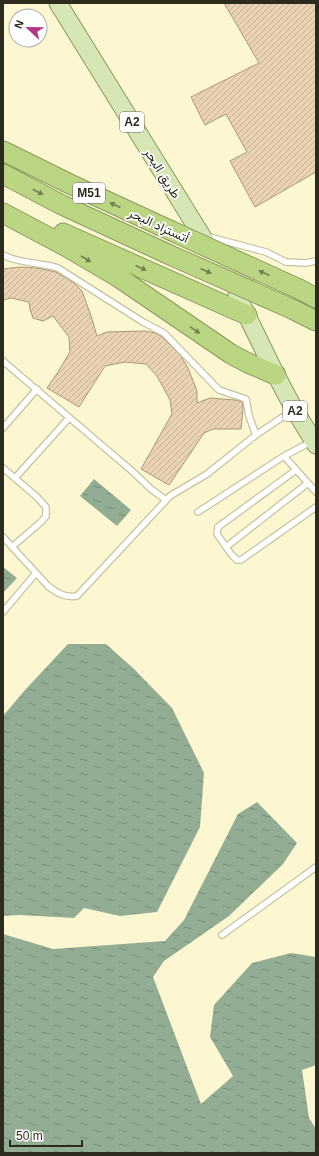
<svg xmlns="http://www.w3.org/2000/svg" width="319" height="1156" viewBox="0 0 319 1156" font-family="Helvetica,Vazirmatn,sans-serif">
  <defs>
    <pattern id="water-ripples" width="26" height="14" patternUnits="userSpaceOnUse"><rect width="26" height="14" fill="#92ad94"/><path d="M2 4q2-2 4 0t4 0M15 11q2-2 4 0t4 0" fill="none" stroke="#788d78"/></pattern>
    <pattern id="building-hatch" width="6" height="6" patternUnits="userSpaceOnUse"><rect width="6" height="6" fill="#e9d3b3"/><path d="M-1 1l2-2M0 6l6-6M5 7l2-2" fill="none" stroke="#c8b59a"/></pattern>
  </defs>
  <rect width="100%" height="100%" fill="#fcf7d1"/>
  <path fill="url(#water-ripples)" d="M94,479L131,510L117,526L80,496Z
    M3,567L17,578L3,593Z
    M68,644H106L134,669L172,708L204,773L200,827L157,912L120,916L84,908L74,918L19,915L3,916V716L25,690Z
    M257,802L297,843L283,864L229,916L164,961L153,977L201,1104L233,1076L210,1037L214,1005L252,963L291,953L316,957V1065L302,1070L309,1118L316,1129V1153H3V934L53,949L165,941L184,920L238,814Z"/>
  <path fill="url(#building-hatch)" stroke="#ab9778" d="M224,3H316V172L255,207L230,161L247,152L226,114L205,125L191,97L259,63Z
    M20,267L37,268L56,272L74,283L82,291L91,316L97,336L107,332L145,331L155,333L161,336L181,356L188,368L197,391V403L210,398L235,400L242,402L243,409L241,429H213L204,433L169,485L141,469L172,414L170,400L157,376L146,364L125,362L105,366L79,407L47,388L58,372L70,352L69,337L53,316L43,321L33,318L30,309L29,302L11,298L3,300V269Z"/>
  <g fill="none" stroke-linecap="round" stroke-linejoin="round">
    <g stroke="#c8c39f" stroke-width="8">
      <path id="lane" d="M206,236L266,252L286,262L306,263L316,261
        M3,255C20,264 40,262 58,268L143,322L164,333L219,390L246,399L249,416L256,435
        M3,361L132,471L151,489L166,500
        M3,428L37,389
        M284,456L316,492
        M3,468L37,497L46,507V516L41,522L12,547
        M296,470L218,527L217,534L231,554L237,560H241L316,507
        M15,478L69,418
        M198,512L284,456L311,442
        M3,537L48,586C57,593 65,598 77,596L170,496L207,474L256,435L293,410
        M226,547L308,483
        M3,612L36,573
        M222,935L316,867"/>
    </g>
    <g stroke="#899a5f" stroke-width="19">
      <path id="primary" d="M58,3L205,241
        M237,295L276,375L294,409L316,445"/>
    </g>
    <g stroke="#899a5f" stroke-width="21">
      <path id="highway" d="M3,151L70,184L176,233
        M3,174L62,205L170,255
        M3,213L67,247L118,277L231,354L248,363L276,375
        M63,233L247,315
        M299,289L316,298
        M292,309L316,321"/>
    </g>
    <use href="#lane" stroke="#fff" stroke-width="5.5"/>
    <use href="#primary" stroke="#d6e6b4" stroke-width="17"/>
    <use href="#highway" stroke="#bad682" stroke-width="19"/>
    <g stroke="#899a5f" stroke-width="21" stroke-linecap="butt">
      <path id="highway-bridge" d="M176,233L299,289
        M170,255L292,309"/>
    </g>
    <use href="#highway-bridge" stroke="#bad682" stroke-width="19"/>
  </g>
  <defs><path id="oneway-solid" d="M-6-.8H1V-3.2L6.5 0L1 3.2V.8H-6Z"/></defs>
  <g fill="#748050">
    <use href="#oneway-solid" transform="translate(38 192) rotate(28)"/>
    <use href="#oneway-solid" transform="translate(115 205) rotate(-155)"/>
    <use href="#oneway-solid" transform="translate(86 259) rotate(31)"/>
    <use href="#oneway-solid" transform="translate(141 268) rotate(24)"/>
    <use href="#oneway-solid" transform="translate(206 271) rotate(24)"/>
    <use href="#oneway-solid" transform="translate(264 273) rotate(-156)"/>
    <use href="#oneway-solid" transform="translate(195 330) rotate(34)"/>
  </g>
  <g text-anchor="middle" stroke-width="3.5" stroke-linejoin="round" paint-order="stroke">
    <g fill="#fff" stroke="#6c6b61" stroke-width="1">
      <rect x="120" y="112" width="24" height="20" rx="3"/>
      <rect x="73" y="183" width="32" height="20" rx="3"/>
      <rect x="283" y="401" width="24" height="20" rx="3"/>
    </g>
    <g font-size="12" font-weight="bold" fill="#2d2b1d">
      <text x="132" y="126">A2</text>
      <text x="89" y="197">M51</text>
      <text x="295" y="415">A2</text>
    </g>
    <g font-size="13" fill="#2d2b1d" stroke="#fff">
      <text transform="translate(163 173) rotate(58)" y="5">طريق البحر</text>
      <text transform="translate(159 225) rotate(25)" y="5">أتستراد البحر</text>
    </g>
  </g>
  <rect width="319" height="1156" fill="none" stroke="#2d2b1d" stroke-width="8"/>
  <g transform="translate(28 28) rotate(292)"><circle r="19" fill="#ffffff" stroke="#abaaa5"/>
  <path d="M0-3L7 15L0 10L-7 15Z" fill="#b43786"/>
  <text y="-6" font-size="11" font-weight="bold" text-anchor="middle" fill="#2d2b1d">N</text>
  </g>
  <path d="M10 1140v6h72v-6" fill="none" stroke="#2d2b1d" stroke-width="2"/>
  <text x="16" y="1140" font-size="12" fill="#2d2b1d" stroke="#ffffff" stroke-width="3" paint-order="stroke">50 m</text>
</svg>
